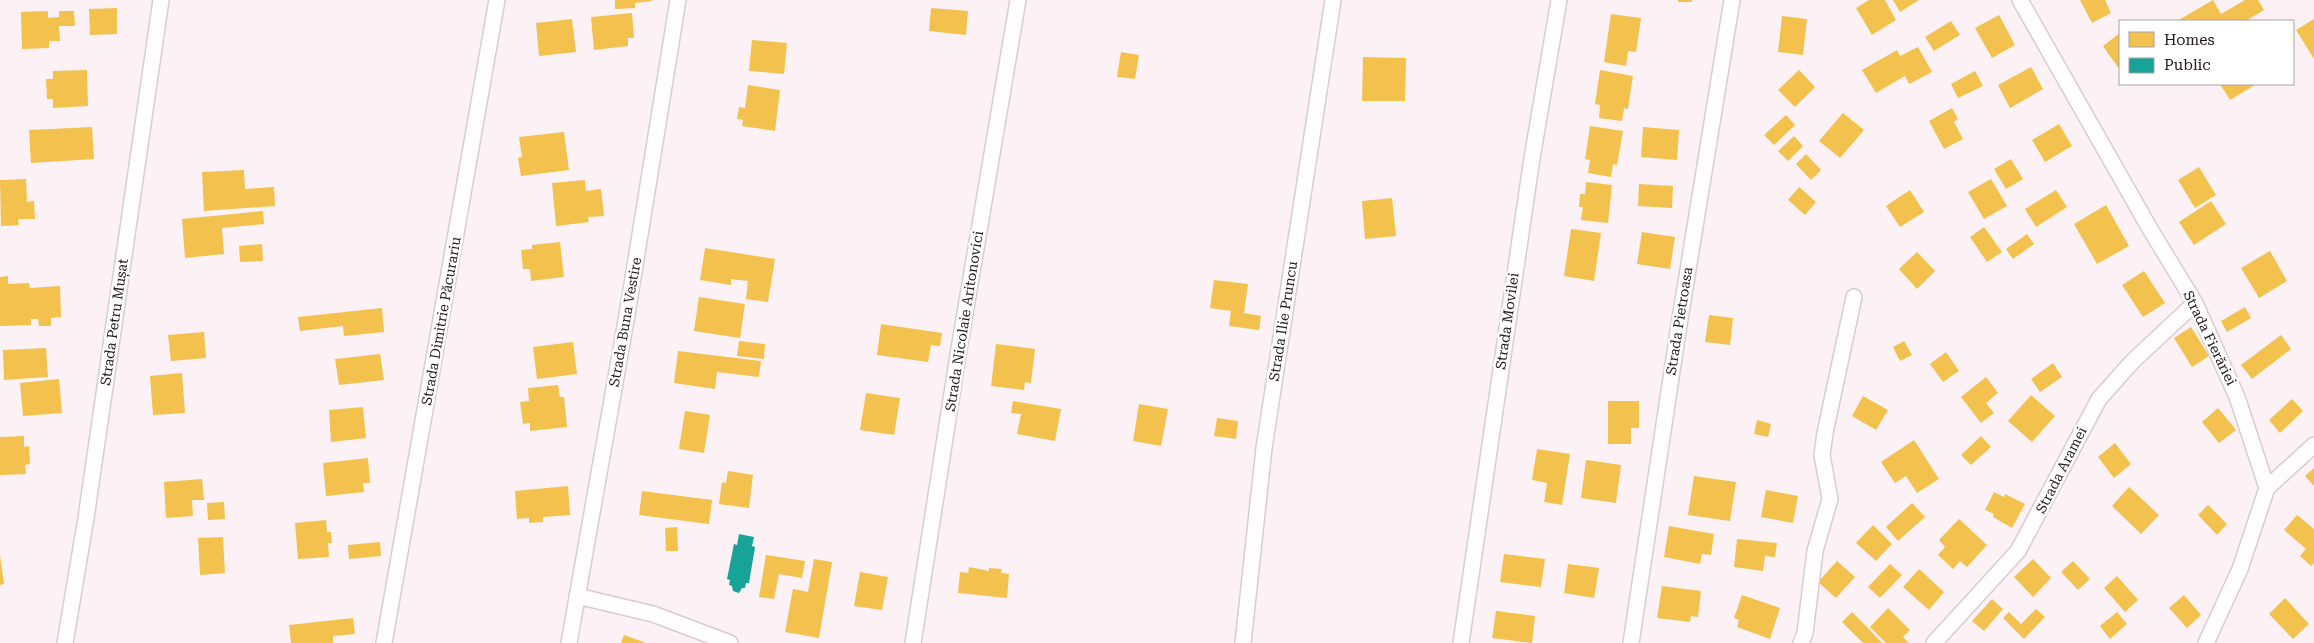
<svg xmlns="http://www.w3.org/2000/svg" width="2314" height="643" viewBox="0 0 2314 643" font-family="'Roboto Serif',serif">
  <rect width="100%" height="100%" fill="#fcf2f6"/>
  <path fill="#f2c14e" d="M615,0H652V1L635,3V8L615,9Z
    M1678,0H1692V2H1678Z
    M1869,0H1885L1896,20L1872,35L1856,8Z
    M1893,0H1919L1900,12Z
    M2080,0H2105L2111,13L2092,23Z
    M2213,0L2221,14L2245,0H2258L2264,10L2246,21H2177Z
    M117,8V34L90,35L89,9Z
    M931,8L968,11L966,35L929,31Z
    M48,11V18L59,17V11H74L75,26H59L60,41H49V48L22,49L21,12Z
    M632,13L634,38H628V46L594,50L591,17Z
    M1611,14L1641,18L1636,52L1628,51L1626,66L1604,62Z
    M1999,15L2015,45L1992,58L1975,28Z
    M1782,16L1807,19L1803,55L1778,52Z
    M572,19L576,52L539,56L536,23Z
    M2314,19V59L2296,30Z
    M1951,21L1960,35L1934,51L1925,37Z
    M2120,33V70L2103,46Z
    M752,40L787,43L784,74L749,71Z
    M1918,47L1932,72L1909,84L1905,76L1876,93L1862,70L1897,50L1900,56Z
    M1121,52L1139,55L1135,79L1117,77Z
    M1363,57L1406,58L1405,101H1362Z
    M2031,67L2043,89L2010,108L1998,85Z
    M87,70L88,106L53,108V99H47L46,79H53V71Z
    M1600,70L1633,76L1628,109L1624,108L1622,121L1599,118L1600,105L1595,104Z
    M1799,70L1815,87L1795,107L1778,90Z
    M1975,71L1983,86L1958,98L1951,84Z
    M2220,84H2254L2255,85L2230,100Z
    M748,85L780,90L775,131L742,126L743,120L737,119L739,107L745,108Z
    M1952,108L1958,119L1954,122L1963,139L1944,149L1929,121Z
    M1843,113L1864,130L1840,158L1819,141Z
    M1786,115L1795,125L1774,145L1764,135Z
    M2059,124L2072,146L2045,162L2032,140Z
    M1590,126L1623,131L1617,165L1613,164L1611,177L1588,173L1590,160L1585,159Z
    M92,127L94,159L31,163L29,130Z
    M1643,127L1679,130L1677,160L1641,157Z
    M564,132L569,170L521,176L518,158L522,157L519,137Z
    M1794,136L1803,146L1788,161L1778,151Z
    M1806,154L1821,170L1811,180L1796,164Z
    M2011,159L2023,179L2006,189L1994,169Z
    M2199,167L2216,195L2195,208L2178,180Z
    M244,170L245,189L274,187L275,206L204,211L202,172Z
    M26,179L27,202L34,201L35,219H18L19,225L1,226L0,180Z
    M1991,179L2007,206L1984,219L1968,192Z
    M585,180L586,191L601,189L604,216L588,217L589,222L556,226L552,183Z
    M1586,182L1612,185L1608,223L1581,220L1583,207H1579L1580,194H1585Z
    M1639,184L1673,186L1672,208L1638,206Z
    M1799,187L1816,202L1805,215L1788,200Z
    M1910,190L1924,212L1900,227L1886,206Z
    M2056,190L2067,207L2036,227L2025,209Z
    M1392,198L1396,236L1365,239L1362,201Z
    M2211,201L2226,224L2194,245L2179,222Z
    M2106,205L2129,246L2097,264L2074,224Z
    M263,211L264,224L222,228L224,254L185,258L182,219Z
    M1984,227L2002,252L1987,262L1970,237Z
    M1571,229L1601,233L1594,281L1564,276Z
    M1642,232L1675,237L1670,269L1637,264Z
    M2027,234L2034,244L2013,259L2006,249Z
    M560,242L564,277L531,281L530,269H523L521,250L532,249V245Z
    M262,244L263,261L240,262L239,246Z
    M705,248L775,259L768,302L746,299L748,281L731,279V285L700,280Z
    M2270,251L2287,281L2259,298L2241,268Z
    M1917,252L1935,271L1917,289L1899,269Z
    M2144,271L2165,303L2143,317L2122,285Z
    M8,276V284L29,283L30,288L60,286L61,317L51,318V326H39L38,319H31V325L0,326V277Z
    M1214,280L1248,284L1244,313L1261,316L1259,330L1229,326L1231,311L1210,308Z
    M699,297L745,304L740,338L694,331Z
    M2245,307L2251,318L2227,332L2221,321Z
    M382,308L384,332L344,336L343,326L300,331L298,317Z
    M1709,315L1733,318L1730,345L1705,342Z
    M881,324L942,333L940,346L931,345L928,362L877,355Z
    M2191,327L2209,356L2192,367L2174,338Z
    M204,332L206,358L171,361L168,335Z
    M2281,335L2291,349L2252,379L2241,365Z
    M739,341L765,344L764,359L737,356Z
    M1904,341L1912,355L1900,361L1893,347Z
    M573,342L577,374L537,379L533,347Z
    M996,344L1035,349L1031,383L1025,382L1024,390L991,386Z
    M46,348L48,377L4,380L3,350Z
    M678,351L761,361L759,377L717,372L715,389L674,383Z
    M1946,352L1959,371L1943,382L1930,364Z
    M380,354L384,380L339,385L335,359Z
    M2053,363L2062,377L2040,392L2031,379Z
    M182,373L185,413L153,415L150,376Z
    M1986,377L1998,393L1986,403L1994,413L1981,423L1961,397Z
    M59,379L62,413L23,416L20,383Z
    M558,385L560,397H564L567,427L530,431V423L523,424L520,402L529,401L528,388Z
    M866,393L900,398L894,435L860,430Z
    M2031,395L2055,416L2032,442L2008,421Z
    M1863,396L1888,410L1876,430L1852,416Z
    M2292,399L2303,411L2280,433L2269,420Z
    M1013,401L1061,409L1055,441L1017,434L1021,414L1011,413Z
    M1608,401H1639V428H1631V444H1608Z
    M1139,404L1168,409L1161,446L1133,441Z
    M363,407L366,438L331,442L329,410Z
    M2218,408L2236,430L2219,443L2202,422Z
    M685,411L710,415L704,453L679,449Z
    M1217,418L1238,421L1236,439L1214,436Z
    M1757,420L1771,424L1768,437L1754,434Z
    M24,436V447L29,446L30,464L25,465L26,474L0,475V437Z
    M1981,436L1991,447L1971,465L1961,455Z
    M1914,440L1939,479L1917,493L1906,476L1895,483L1881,462Z
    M2115,443L2131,464L2114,478L2098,457Z
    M1537,449L1570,454L1562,505L1544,502L1547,483L1532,480Z
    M368,458L370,483H363L364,492L326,496L323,463Z
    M1586,460L1621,465L1616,503L1581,498Z
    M2314,468V486L2305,476Z
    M728,471L753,475L749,508L719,504L722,482L726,483Z
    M1694,476L1736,482L1730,521L1688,515Z
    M202,479L204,500H192L193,516L166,518L164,482Z
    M568,486L570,515L543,517V522L529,523V518L517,519L515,491Z
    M2129,487L2159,515L2141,534L2112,506Z
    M1766,490L1798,496L1793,523L1761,517Z
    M642,491L712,500L709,524L639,515Z
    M1994,492L2004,497L2005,494L2025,504L2012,528L1993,517L1994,514L1985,510Z
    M224,502L225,519L208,520L207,503Z
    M1912,503L1925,517L1898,541L1886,527Z
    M2208,505L2227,524L2217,535L2198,515Z
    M2297,515L2314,529V563L2311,566L2300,556L2306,549L2284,530Z
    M1959,519L1987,545L1967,567L1960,561L1953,569L1938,555L1945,547L1939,540Z
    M326,520L327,532H331L332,543H328L329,557L298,559L295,523Z
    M1873,525L1892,544L1876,561L1856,543Z
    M1669,526L1714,534L1711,555L1702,554L1700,564L1664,557Z
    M677,527L678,551H666L665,528Z
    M223,537L225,573L200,575L198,538Z
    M1737,539L1777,543L1775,557L1765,556L1763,571L1734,567Z
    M380,542L381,556L349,559L348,545Z
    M1504,554L1545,559L1541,587L1500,582Z
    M0,555L4,584L0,585Z
    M766,555L805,561L802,578L779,574L774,599L759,597Z
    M814,559L832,562L819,638L785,632L793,589L808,592Z
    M2033,559L2051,578L2033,597L2014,577Z
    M1837,561L1855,577L1836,598L1818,582Z
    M2073,561L2090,579L2078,590L2061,572Z
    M1568,564L1599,568L1594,598L1564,593Z
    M1890,564L1902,575L1880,598L1868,587Z
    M969,567L989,571V568L1002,569L1001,573L1009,574L1007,598L958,593L960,572L968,573Z
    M1919,569L1944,592L1929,610L1903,587Z
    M860,572L888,577L882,610L854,606Z
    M2117,576L2138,600L2125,612L2104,588Z
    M1662,586L1701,591L1698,617L1691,616L1690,622L1657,618Z
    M1742,595L1780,608L1770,639L1737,627L1739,620L1734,618Z
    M2184,595L2201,615L2187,628L2169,608Z
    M2285,598L2309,624L2293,639L2269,614Z
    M1992,599L2003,609L1984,631L1972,621Z
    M1888,608L1910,630L1903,637L1909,643H1886L1870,627Z
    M2036,609L2045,617L2024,639L2003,618L2009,612L2021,624Z
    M1496,611L1535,616L1532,643L1492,638Z
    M1852,612L1868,628L1882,643H1863L1842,622Z
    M2117,612L2127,624L2110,639L2100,626Z
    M353,618L355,634L333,636V643H291L289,625Z
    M624,635L646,643H621Z"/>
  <path fill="#17a398" d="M739,534L754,537L752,546L755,547L749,583H746L745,588H742L739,593L733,591L732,586L729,585L730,580L727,579L734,544L737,545Z"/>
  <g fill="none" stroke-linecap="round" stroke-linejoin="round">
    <g stroke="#d8ccd0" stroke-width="18">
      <path id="minor" d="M2020,0L2150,229L2195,303L2237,397L2267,488L2240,569L2206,643
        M2267,488L2314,445
        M577,596L653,614L730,643
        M65,643L86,518L161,0
        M384,643L497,0
        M569,643L627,315L678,0
        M913,643L958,355L1018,0
        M1243,643L1264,448L1333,0
        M1461,643L1532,158L1559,0
        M1631,643L1679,325L1732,0
        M1801,643L1805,633L1815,551L1830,499L1822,455L1825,433L1854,297
        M1934,643L2018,551L2099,399L2132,362L2195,303"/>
    </g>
    <use href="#minor" stroke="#fffdfe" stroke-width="15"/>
  </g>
  <g text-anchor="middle" stroke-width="5" stroke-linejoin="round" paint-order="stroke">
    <g font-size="14" fill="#23161c" stroke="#fff">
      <text transform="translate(441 321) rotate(-80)" y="5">Strada Dimitrie Păcurariu</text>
      <text transform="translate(964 321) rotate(-81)" y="5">Strada Nicolaie Aritonovici</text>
      <text transform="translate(1283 321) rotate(-81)" y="5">Strada Ilie Pruncu</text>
      <text transform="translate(1507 321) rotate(-82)" y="5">Strada Movilei</text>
      <text transform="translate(1679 321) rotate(-81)" y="5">Strada Pietroasa</text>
      <text transform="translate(114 322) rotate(-82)" y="5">Strada Petru Mușat</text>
      <text transform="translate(625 322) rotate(-80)" y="5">Strada Buna Vestire</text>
      <text transform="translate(2210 338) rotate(64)" y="5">Strada Fierăriei</text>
      <text transform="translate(2061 470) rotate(-63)" y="5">Strada Aramei</text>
    </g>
  </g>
  <rect x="2119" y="20" width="175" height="65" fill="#ffffff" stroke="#a7a2a4"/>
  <rect x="2129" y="32" width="25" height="15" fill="#f2c14e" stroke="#a7a2a4"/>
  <text x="2164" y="45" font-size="15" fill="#23161c">Homes</text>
  <rect x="2129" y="58" width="25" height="15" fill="#17a398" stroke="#a7a2a4"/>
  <text x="2164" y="70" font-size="15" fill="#23161c">Public</text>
</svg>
